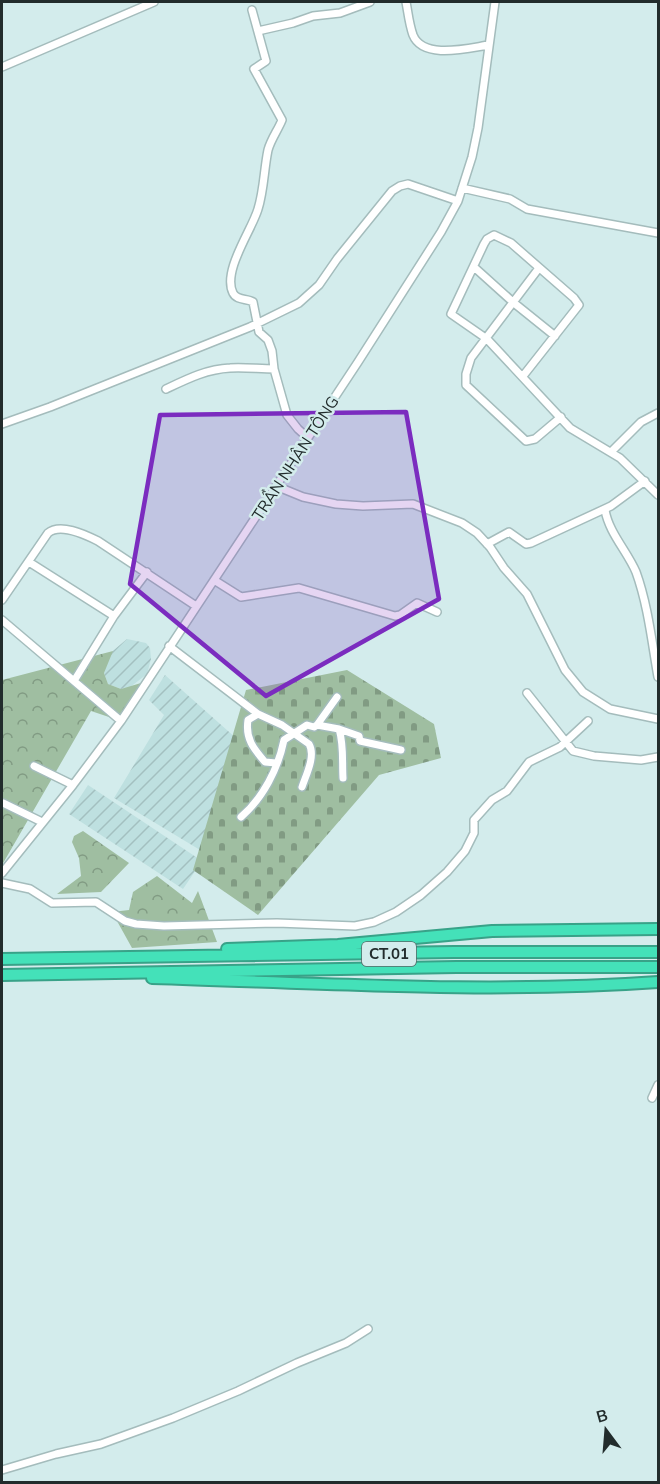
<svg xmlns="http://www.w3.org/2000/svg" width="660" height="1484" viewBox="0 0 660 1484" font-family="'Nunito Sans',sans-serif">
  <defs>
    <pattern id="industrial-furrows" width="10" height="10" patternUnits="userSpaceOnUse" patternTransform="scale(1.5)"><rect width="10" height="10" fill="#bee0e0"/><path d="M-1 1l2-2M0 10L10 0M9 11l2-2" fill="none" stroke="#a3c0c0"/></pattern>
    <pattern id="forest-crowns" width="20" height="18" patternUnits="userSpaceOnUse" patternTransform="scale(1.5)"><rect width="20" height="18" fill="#9fbea1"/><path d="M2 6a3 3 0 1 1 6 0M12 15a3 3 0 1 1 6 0" fill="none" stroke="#819b83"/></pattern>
    <pattern id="cemetery-stones" width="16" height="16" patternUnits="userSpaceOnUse" patternTransform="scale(1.5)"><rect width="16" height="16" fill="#9fbea1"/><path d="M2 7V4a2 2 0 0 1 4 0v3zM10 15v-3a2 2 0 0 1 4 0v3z" fill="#819b83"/></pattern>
  </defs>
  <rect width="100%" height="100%" fill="#d3ecec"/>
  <path fill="url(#industrial-furrows)" d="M127,639L146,643L150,648L151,659L147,674L129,688L121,689L108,684L104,673L108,655Z
    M165,675L246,747L200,850L114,798L164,715L149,700Z
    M88,785L202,861L183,889L69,814Z"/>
  <path fill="url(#forest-crowns)" d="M113,651L104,673L108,684L121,689L141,683L121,721L91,711L2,865V680Z
    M83,831L129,863L101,892L57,894L81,876L79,858L72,842L74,836Z
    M157,876L192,903L198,891L217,942L132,948L112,912L129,910L133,892Z"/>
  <path fill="url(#cemetery-stones)" d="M347,670L434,724L441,758L379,775L258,915L193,870L246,690Z"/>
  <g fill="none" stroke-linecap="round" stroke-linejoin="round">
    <g stroke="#a4bcbc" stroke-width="10">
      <path id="minor" d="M406,2C408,12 409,24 413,35C423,60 468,48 489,45
        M252,10L266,61L254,69L282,120C278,130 271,139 268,150C264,169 264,190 258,209C252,230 222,271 233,293C237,301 247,298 253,302L259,332L268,340L272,351L274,369L287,415L298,429L308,438
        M258,31L293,23L313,16L340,13L370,2
        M2,67L154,2
        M462,188L510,199L527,209L658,233
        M474,267L514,303L555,336
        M539,268L471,358L466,374V385L526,441L535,439L561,417
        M523,376L579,305L574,298L511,243L494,235L487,239L484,244L451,314L487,339L570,428L620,458L658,495
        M166,389C187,379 207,369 230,368C245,367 259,369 274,369
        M2,424L50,407L250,327L299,303L319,285L337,259L392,191L400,186L408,184L458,201
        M611,452L641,422L658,413
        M276,486L303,497L336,504L363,506L413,504L462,523L477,533L490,547L504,568L527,594L565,670L583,692L610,709L658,719
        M605,510C609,533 627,551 636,572C648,605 652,643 658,677
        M487,544L509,532L526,544L531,543L611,506L645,481
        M29,562L114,616
        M214,580L241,597L299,588L395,616L400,615L417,603L437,612
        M2,600L48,533C60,523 84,534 98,541L196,606
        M2,620L121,721
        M169,646L258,714L282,725L309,744C316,756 306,775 302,787
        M74,681L114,616L147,572
        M527,693L573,751L594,756L641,760L658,757
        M258,714L248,720C245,739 254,749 265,762L276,763
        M317,725L337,697
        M339,729L359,736L360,741L401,750
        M34,766L73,785
        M3,803L42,822
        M241,817C263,798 278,769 284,740L307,725L314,727L317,725L339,729C344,745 342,761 343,778
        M2,873L73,785L121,721L358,362L441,232L458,201L472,157L478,128L495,2
        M2,883L30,889L52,903L96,902L125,921L136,924L164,926L277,923L355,926L374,922L396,912L421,895L447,872L465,851L474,833V820L492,800L507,791L529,762L560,747L588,721
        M652,1098L658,1085
        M2,1470L56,1454L101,1444L173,1418L238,1391L297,1363L346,1343L368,1329"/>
    </g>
    <g stroke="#38a288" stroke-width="14">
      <path id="highway" d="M227,949L338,945L492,931L658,929
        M2,959L454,952H658
        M2,975L456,967H658
        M152,978C321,983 490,994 658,982"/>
    </g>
    <use href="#minor" stroke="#fff" stroke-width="7"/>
    <use href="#highway" stroke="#44e1b9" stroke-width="10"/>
  </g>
  <path fill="#7b2cbf" fill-opacity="0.2" stroke="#7b2cbf" stroke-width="4.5" stroke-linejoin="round" d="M406,412L439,599L266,696L130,584L160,415Z"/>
  <g text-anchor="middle" stroke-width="5" stroke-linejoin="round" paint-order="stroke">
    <rect fill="#d3ecec" stroke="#576666" stroke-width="1.5" x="362" y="942" width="54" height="24" rx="4.5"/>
    <g font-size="15" font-weight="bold" fill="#222c2c">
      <text x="389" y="959">CT.01</text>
    </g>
    <g font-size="16" fill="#222c2c" stroke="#d3ecec">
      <text transform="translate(295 458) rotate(-57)" y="6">TRẦN NHÂN TÔNG</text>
    </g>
  </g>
  <rect width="660" height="1484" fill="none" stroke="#222c2c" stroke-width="6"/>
  <g transform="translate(606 1430) rotate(344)" stroke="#d3ecec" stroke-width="4.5" paint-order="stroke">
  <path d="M0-4.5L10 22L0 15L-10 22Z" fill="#222c2c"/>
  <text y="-9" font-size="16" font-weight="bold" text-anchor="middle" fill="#222c2c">B</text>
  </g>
</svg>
